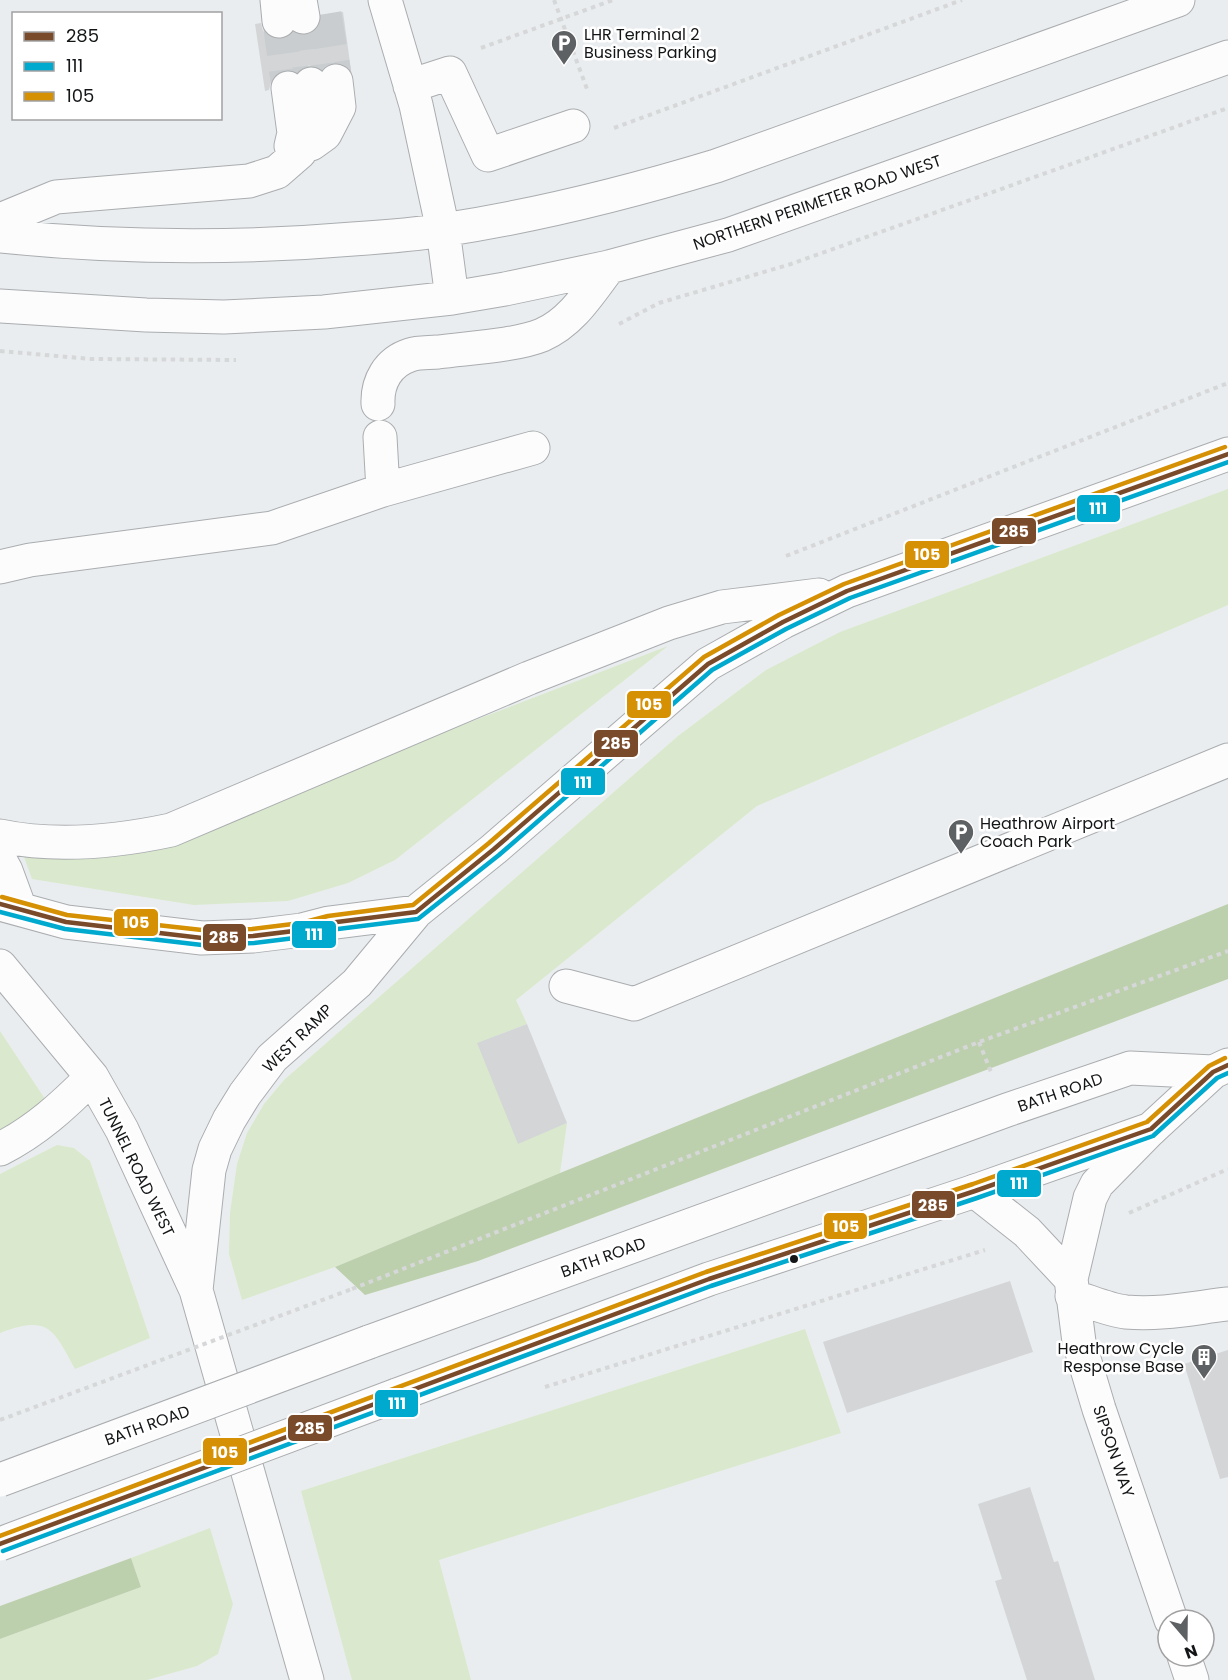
<svg xmlns="http://www.w3.org/2000/svg" width="1228" height="1680" viewBox="0 0 1228 1680" font-family="Poppins,sans-serif">
  <rect width="100%" height="100%" fill="#eaedef"/>
  <path fill="#dae9cd" d="M1228,489V605L757,806L516,1000L527,1024L478,1043L518,1143L567,1123L560,1173L335,1267L242,1300L229,1254L230,1213L237,1164L247,1133L264,1104L284,1080L678,736L766,670L840,632Z
    M668,646L395,860L348,883L288,901L194,905L32,879L23,854L301,787Z
    M0,1031L47,1102L0,1137Z
    M57,1145L74,1148L90,1161L150,1338L75,1369C53,1328 48,1315 0,1333V1174Z
    M805,1329L841,1433L439,1560L471,1680H352L301,1491Z
    M210,1528L233,1604L218,1654L197,1666L147,1680H0V1639L141,1587L131,1558Z"/>
  <path fill="#bdd0ad" d="M1228,904V979L478,1261L365,1295L335,1267L560,1173Z
    M131,1558L141,1587L0,1639V1606Z"/>
  <path fill="#d3d5d7" d="M343,12L351,70L344,64L334,62L325,66L322,69L318,67L309,65L297,72L285,70L276,74L271,81L269,90L265,91L255,24L261,23L263,31L271,38L281,40L289,37L293,32L307,35L315,31L320,24L321,15Z
    M527,1024L567,1123L518,1144L477,1043Z
    M1010,1281L1033,1352L847,1413L823,1342Z
    M1228,1350V1477L1220,1479L1184,1364Z
    M1030,1487L1054,1562L1058,1561L1095,1680H1027L995,1581L1002,1579L978,1504Z"/>
  <g fill="none" stroke-linecap="round" stroke-linejoin="round">
    <path stroke="#cacdcf" stroke-width="33" stroke-dasharray="33 16" stroke-linecap="butt" d="M325,14L336,81
      M303,17L311,84
      M279,21L288,88"/>
    <g stroke="#aaadaf" stroke-width="35">
      <path id="minor" d="M277,0L279,21
        M300,0L303,17
        M385,0L416,105L443,230L452,298
        M410,86L450,73L488,155L573,126
        M288,88L294,133L291,146
        M311,144L325,134L339,107L336,81
        M0,220L56,197L249,181L277,172L300,152L315,114L311,84
        M0,236C118,248 235,249 353,239C383,237 413,235 443,230C535,216 627,193 716,166L1178,0
        M0,306L146,315L224,317L324,312L452,298L505,289L609,267L728,235L1228,57
        M378,404C377,382 388,362 410,355C419,352 429,353 438,352C467,348 515,346 542,335C572,322 590,292 609,267
        M380,437L383,490L533,448
        M0,567L30,560L272,528L383,490
        M0,836C57,848 115,842 171,830L529,678L669,623L722,607L819,595
        M0,860L6,871L20,909
        M0,904L66,922L202,938L253,936L302,930L329,923L416,912
        M0,966L92,1077L122,1130L196,1290L307,1680
        M566,986L634,1004L1228,760
        M1151,1129L1097,1184L1090,1198L1071,1279L1079,1342L1099,1409L1171,1620
        M0,1149C36,1131 64,1105 92,1077
        M975,1191L1027,1232L1071,1279
        M196,1290L209,1170L215,1149L229,1120L245,1094L272,1058L357,983L416,912L494,849L708,664L783,622L847,591L1228,454
        M1072,1296C1089,1301 1108,1310 1126,1312C1161,1315 1193,1308 1228,1304
        M1184,1656L1192,1680"/>
    </g>
    <g stroke="#aaadaf" stroke-width="35">
      <path id="highway" d="M369,1342L1007,1110L1130,1068L1213,1072
        M397,1395L709,1279L975,1191L1151,1129L1213,1072L1228,1065"/>
    </g>
    <path stroke="#d6d7d8" stroke-width="4" stroke-dasharray="4.5 4.5" stroke-linecap="butt" d="M554,0L587,89
      M481,48L613,0
      M614,128L962,0
      M619,324L659,303L791,264L1228,108
      M0,351L91,359L236,360
      M786,556L1228,383
      M979,1042L991,1072
      M1129,1213L1228,1169
      M352,1289L979,1042L1228,951
      M545,1387L985,1250"/>
    <use href="#minor" stroke="#fcfcfd" stroke-width="33"/>
    <use href="#highway" stroke="#fcfcfd" stroke-width="33"/>
    <g stroke="#aaadaf" stroke-width="35" stroke-linecap="butt">
      <path id="highway-bridge" d="M0,1480L369,1342
        M0,1544L397,1395"/>
    </g>
    <path stroke="#d6d7d8" stroke-width="4" stroke-dasharray="4.5 4.5" stroke-linecap="butt" d="M0,1420L352,1289"/>
    <use href="#highway-bridge" stroke="#fcfcfd" stroke-width="33"/>
    <g stroke="#fff" stroke-width="9">
      <path id="bus-1" d="M0,904L66,922L202,938L253,936L302,930L329,923L416,912L494,849L708,664L783,622L847,591L1228,454
        M0,1544L709,1279L975,1191L1151,1129L1213,1072L1228,1065"/>
    </g>
    <g stroke="#fff" stroke-width="9">
      <path id="bus-2" d="M0,912L65,929L202,945L254,943L303,937L330,930L418,919L499,855L712,670L786,629L850,598L1228,462
        M3,1551L711,1286L977,1198L1153,1136L1217,1078L1228,1073"/>
    </g>
    <g stroke="#fff" stroke-width="9">
      <path id="bus-3" d="M2,897L67,915L202,930L252,929L301,923L328,916L413,905L489,843L704,657L779,615L844,584L1225,447
        M0,1536L706,1272L973,1184L1147,1122L1209,1066L1225,1058"/>
    </g>
    <use href="#bus-1" stroke="#7a4b2a" stroke-width="4.5"/>
    <use href="#bus-2" stroke="#00a9ce" stroke-width="4.5"/>
    <use href="#bus-3" stroke="#d59003" stroke-width="4.5"/>
  </g>
  <defs>
    <g id="parking-pin" transform="scale(1.35)"><path d="M0 17L-7.5 6A9.5 9.5 0 1 1 7.5 6Z" fill="#5e6163" stroke="#fff"/><path d="M-3.5-5.5H1a3.5 3.5 0 0 1 0 7H-1V5.5H-3.5ZM-1-3.4V-.6H.8a1.4 1.4 0 0 0 0-2.8Z" fill="#fff"/></g>
    <g id="building-pin" transform="scale(1.35)"><path d="M0 17L-7.5 6A9.5 9.5 0 1 1 7.5 6Z" fill="#5e6163" stroke="#fff"/><path d="M-4-6H4V6H1V3H-1V6H-4ZM-2.5-4.3h1.7v1.8h-1.7ZM.8-4.3h1.7v1.8H.8ZM-2.5-1h1.7V.8h-1.7ZM.8-1h1.7V.8H.8Z" fill="#fff"/></g>
  </defs>
  <g fill-rule="evenodd">
    <use href="#parking-pin" x="564" y="43"/>
    <use href="#parking-pin" x="961" y="832"/>
    <use href="#building-pin" x="1204" y="1357"/>
  </g>
  <circle fill="#131517" stroke="#fff" stroke-width="2" cx="794" cy="1259" r="5"/>
  <g text-anchor="middle" stroke-width="5" stroke-linejoin="round" paint-order="stroke">
    <g font-size="16" fill="#131517" stroke="#fff" text-anchor="start">
      <text x="584" y="40">LHR Terminal 2<tspan x="584" dy="18">Business Parking</tspan></text>
      <text x="980" y="829">Heathrow Airport<tspan x="980" dy="18">Coach Park</tspan></text>
      <text x="1184" y="1354" text-anchor="end">Heathrow Cycle<tspan x="1184" dy="18">Response Base</tspan></text>
    </g>
    <g font-size="16" fill="#131517" stroke="#fff">
      <text transform="translate(817 202) rotate(-19)" y="6">NORTHERN PERIMETER ROAD WEST</text>
      <text transform="translate(297 1038) rotate(-44)" y="6">WEST RAMP</text>
      <text transform="translate(1060 1092) rotate(-19)" y="6">BATH ROAD</text>
      <text transform="translate(137 1167) rotate(64)" y="6">TUNNEL ROAD WEST</text>
      <text transform="translate(603 1257) rotate(-20)" y="6">BATH ROAD</text>
      <text transform="translate(147 1425) rotate(-20)" y="6">BATH ROAD</text>
      <text transform="translate(1114 1451) rotate(71)" y="6">SIPSON WAY</text>
    </g>
  </g>
  <g stroke="#fff" stroke-width="2">
    <rect x="1076" y="494" width="45" height="29" rx="6" fill="#00a9ce"/>
    <rect x="991" y="517" width="46" height="28" rx="6" fill="#7a4b2a"/>
    <rect x="904" y="540" width="46" height="29" rx="6" fill="#d59003"/>
    <rect x="626" y="690" width="46" height="29" rx="6" fill="#d59003"/>
    <rect x="593" y="729" width="46" height="29" rx="6" fill="#7a4b2a"/>
    <rect x="560" y="767" width="46" height="29" rx="6" fill="#00a9ce"/>
    <rect x="113" y="908" width="46" height="29" rx="6" fill="#d59003"/>
    <rect x="291" y="920" width="46" height="29" rx="6" fill="#00a9ce"/>
    <rect x="202" y="923" width="45" height="29" rx="6" fill="#7a4b2a"/>
    <rect x="996" y="1169" width="46" height="29" rx="6" fill="#00a9ce"/>
    <rect x="911" y="1190" width="45" height="29" rx="6" fill="#7a4b2a"/>
    <rect x="823" y="1212" width="45" height="28" rx="6" fill="#d59003"/>
    <rect x="374" y="1389" width="45" height="29" rx="6" fill="#00a9ce"/>
    <rect x="287" y="1414" width="46" height="28" rx="6" fill="#7a4b2a"/>
    <rect x="202" y="1437" width="46" height="29" rx="6" fill="#d59003"/>
  </g>
  <g font-size="16" text-anchor="middle" font-weight="bold" fill="#fff">
    <text x="1098" y="514">111</text>
    <text x="1014" y="537">285</text>
    <text x="927" y="560">105</text>
    <text x="649" y="710">105</text>
    <text x="616" y="749">285</text>
    <text x="583" y="788">111</text>
    <text x="136" y="928">105</text>
    <text x="314" y="940">111</text>
    <text x="224" y="943">285</text>
    <text x="1019" y="1189">111</text>
    <text x="933" y="1211">285</text>
    <text x="846" y="1232">105</text>
    <text x="397" y="1409">111</text>
    <text x="310" y="1434">285</text>
    <text x="225" y="1458">105</text>
  </g>
  <rect x="12" y="12" width="210" height="108" fill="#ffffff" stroke="#a1a1a2" stroke-width="1.5"/>
  <rect x="24" y="32" width="30" height="9" fill="#7a4b2a" stroke="#a1a1a2" stroke-width="1.5"/>
  <text x="66" y="42" font-size="18" fill="#131517">285</text>
  <rect x="24" y="62" width="30" height="9" fill="#00a9ce" stroke="#a1a1a2" stroke-width="1.5"/>
  <text x="66" y="72" font-size="18" fill="#131517">111</text>
  <rect x="24" y="92" width="30" height="9" fill="#d59003" stroke="#a1a1a2" stroke-width="1.5"/>
  <text x="66" y="102" font-size="18" fill="#131517">105</text>
  <g transform="translate(1186 1638) rotate(160)"><circle r="28" fill="#ffffff" stroke="#a1a1a2" stroke-width="1.5"/>
  <path d="M0-4.5L10 22L0 15L-10 22Z" fill="#5e6163"/>
  <text y="-9" font-size="16" font-weight="bold" text-anchor="middle" fill="#131517">N</text>
  </g>
</svg>
